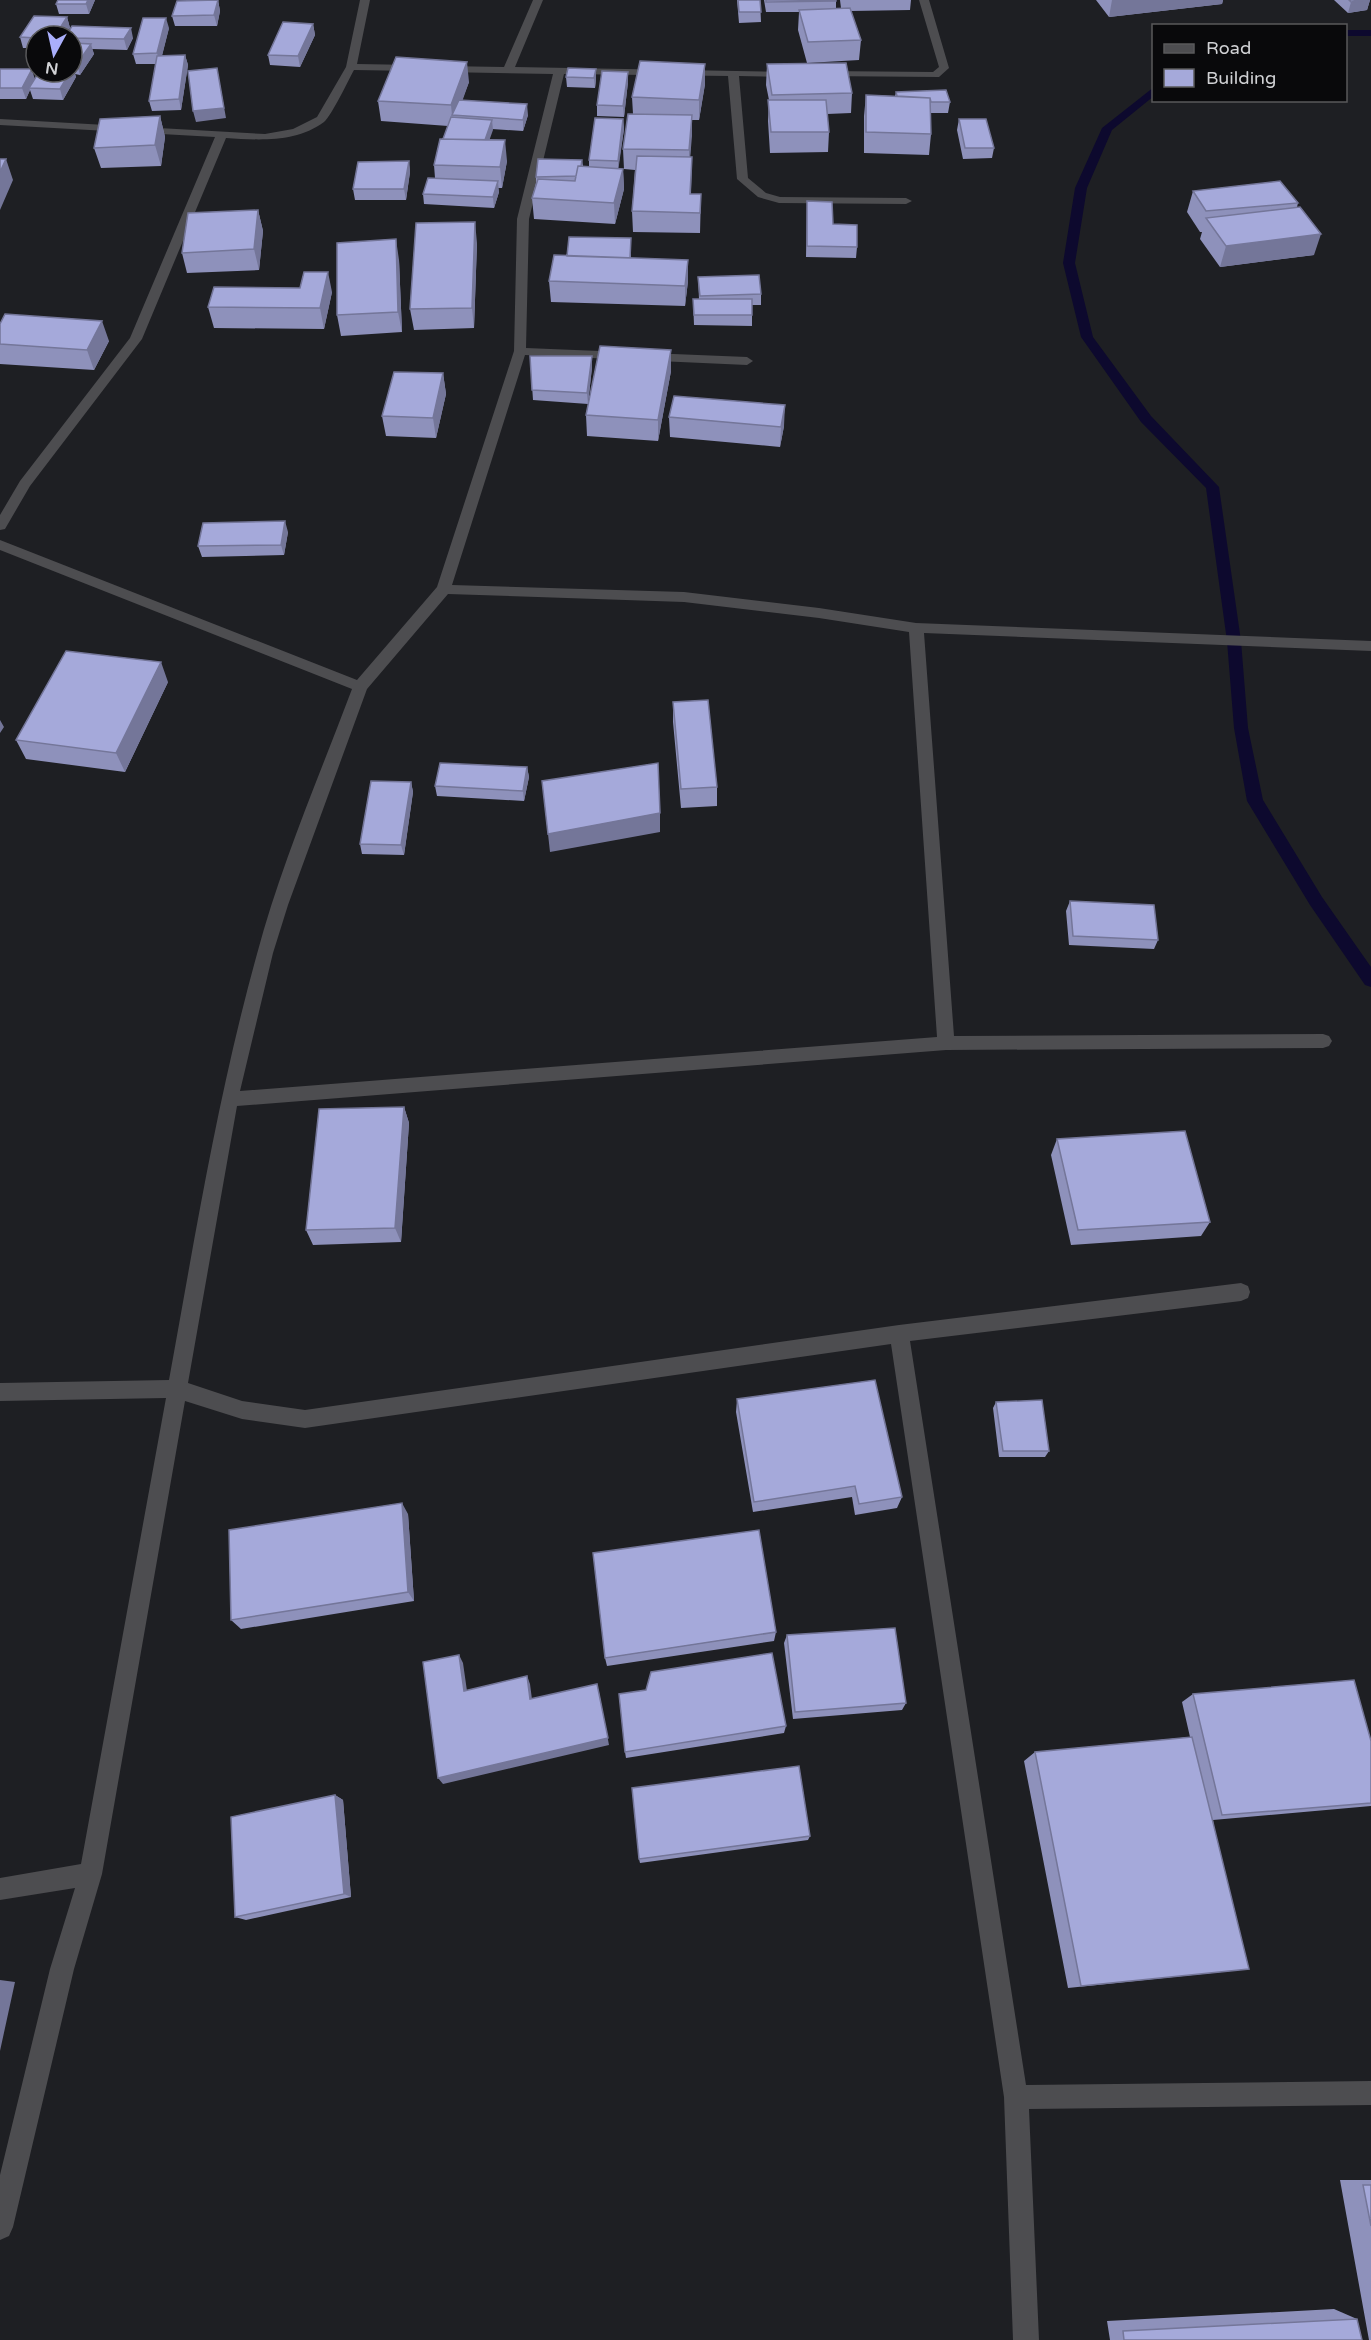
<svg xmlns="http://www.w3.org/2000/svg" width="1371" height="2340" viewBox="0 0 1371 2340" font-family="'Varela Round',sans-serif">
  <rect width="100%" height="100%" fill="#1e1f23"/>
  <g fill="none" stroke-linecap="round" stroke-linejoin="round">
    <path fill="#0d092e" fill-rule="evenodd" d="M1346,30H1371V36H1346Z
      M1154,87V96L1112,130L1087,188L1075,263L1093,337L1151,416L1219,487L1241,641L1248,728L1263,800L1322,897L1371,967V987L1365,985L1310,905L1247,801L1234,728L1227,641L1206,488L1141,422L1081,337L1063,263L1075,188L1102,128Z"/>
    <path fill="#4d4d50" fill-rule="evenodd" d="M360,0H370L357,64L415,65L420,68L415,71L354,70C348,81 332,115 324,122C296,143 258,140 226,138L142,339L30,486L5,529L0,530V515L20,481L130,338L215,137L0,125V119L265,134L293,129L317,117L346,67Z
      M533,0H543L515,67L794,72L795,74L790,77L739,76L748,178L766,193L780,197L906,198L912,201L906,204L779,203L758,197L737,179L728,76L564,74L529,219L526,348L747,357L753,361L747,365L525,355L452,585L684,592L819,608L916,623L1371,641V651L924,633L954,1036L1323,1034L1329,1036L1332,1041L1329,1046L1323,1048L946,1050L237,1106L188,1383L242,1401L305,1410L899,1325L1241,1283L1248,1286L1250,1292L1248,1298L1241,1301L910,1341L1026,2085L1371,2081V2105L1029,2109L1039,2340H1013L1004,2097L891,1344L305,1428L242,1419L185,1401L102,1874L74,1969L13,2227L9,2236L0,2240V2175L50,1969L75,1888L0,1900V1878L81,1864L166,1398L0,1401V1383L169,1380C195,1237 218,1094 257,954C281,864 319,777 352,689L0,550V540L357,680L437,587L514,351L517,219L553,74L443,72L438,69L443,66L504,67ZM448,594L684,602L819,618L909,632L937,1037L240,1091L273,953L288,905L367,689Z
      M919,0H929L949,68L939,77L820,76L819,74L824,71L933,72L939,67Z"/>
  </g>
  <path fill="#8e91bb" d="M95,0L89,14H59L56,4Z
    M218,0L220,11L217,26H175L172,16Z
    M737,0H760L761,22L739,23Z
    M764,0H836V9L841,8L840,0H911L910,10L851,11L861,40L859,60L807,63L798,30L799,12H766Z
    M1096,0H1223L1222,4L1109,17Z
    M1334,0H1370L1367,10L1348,13Z
    M67,17L70,28L36,36V48H23L20,37Z
    M313,24L315,35L300,67L270,65L268,55Z
    M169,28L162,55H185L188,65L181,110L152,111L149,101L156,64H136L133,54Z
    M72,36L133,38L127,50L92,49L94,54L80,75L75,74L76,77L63,100L33,99L30,90L26,99H0V69L35,79L72,72Z
    M767,64L852,93L851,113L827,114L829,132L828,152L770,153L768,121L769,100L766,85Z
    M596,69V79L595,88L567,87L566,77Z
    M469,82L462,100L528,115L523,131L492,129L489,140L507,161L502,188H498L499,192L494,208L424,204L423,194L435,178L434,165L448,126L381,121L378,101Z
    M628,82L624,117L597,116V105Z
    M705,84L699,120H692L690,157H692L691,194H701L700,233L633,232L632,211L635,170L624,169L623,149L633,114L632,97Z
    M896,92L950,102L948,113H931V134L929,155L864,153V116L866,95L895,96Z
    M160,116L165,137L161,166L101,168L94,148Z
    M623,119L624,129L618,168L623,169L624,189L615,224L534,219L532,198L536,183V177L582,160L583,166L589,167V160Z
    M959,119L994,148L992,158L963,159L957,130Z
    M409,161L410,172L406,200H355L353,189Z
    M1193,191L1298,203L1297,207L1314,255L1220,267L1200,239L1202,232H1200L1187,212Z
    M807,201L857,247L856,258L806,257Z
    M258,210L263,231L259,270L187,273L182,253Z
    M477,243L474,328L414,330L410,309Z
    M631,248V258L688,260V281L685,306L551,302L549,281L567,256Z
    M399,260L402,332L341,336L337,315Z
    M698,277L761,294V305H752V326L694,325L693,299H699Z
    M300,288L332,292L324,329L214,328L208,307Z
    M0,324L109,341L94,370L0,364Z
    M671,350V371L658,441L587,436L586,415Z
    M530,356L592,367L588,404L533,400Z
    M443,373L446,394L436,438L386,436L382,416Z
    M669,417L784,426L780,447L670,437Z
    M288,532L284,555L202,557L198,546Z
    M168,682L125,772L26,759L16,740Z
    M673,702L717,787V806L681,808L673,722Z
    M527,767L529,777L524,801L437,796L435,786Z
    M411,782L413,792L404,855L362,854L360,844Z
    M1070,901L1158,940L1154,949L1069,945L1066,911Z
    M404,1107L409,1123L401,1242L313,1245L306,1230Z
    M1057,1139L1210,1222L1201,1236L1071,1245L1051,1155Z
    M737,1399L902,1497L897,1508L855,1515L852,1497L753,1512L736,1412Z
    M996,1402L1049,1451L1045,1457H999L993,1408Z
    M408,1514L414,1601L241,1629L231,1620Z
    M776,1632L774,1641L607,1666L605,1658Z
    M787,1635L906,1703L902,1710L793,1719L784,1643Z
    M646,1690L786,1726L784,1733L626,1758L625,1752Z
    M1193,1694L1371,1741V1806L1213,1820L1231,1971L1068,1988L1024,1761L1035,1752L1190,1737L1182,1702Z
    M335,1795L343,1800L351,1897L246,1920L235,1917Z
    M810,1836L808,1840L640,1863L639,1859Z
    M1340,2180H1371V2340H1369Z
    M1334,2309L1357,2319L1362,2340H1110L1107,2321Z"/>
  <path fill="#747699" d="M88,0H95L89,14L86,4Z
    M218,0L220,11L217,26L214,15Z
    M1112,0H1223L1222,4L1109,17Z
    M1365,0H1370L1367,10L1348,13L1351,2Z
    M67,17L70,28L65,36H55Z
    M166,18L169,28L160,64L157,53Z
    M313,24L315,35L300,67L298,56Z
    M131,28L133,38L127,50L124,39Z
    M91,44L94,54L80,75L77,64Z
    M185,55L188,65L181,110L179,99Z
    M467,62L469,82L457,116L452,115L451,105Z
    M705,64V84L699,120V100Z
    M73,67L76,77L63,100L60,89L70,72H72Z
    M217,68L226,118L196,122L193,111Z
    M32,69L35,80L29,88L30,90L26,99L22,88Z
    M596,69V79L595,88L594,78Z
    M628,72V82L624,117L623,106Z
    M527,104L528,115L523,131V120Z
    M692,115V136L689,171V150Z
    M160,116L165,137L161,166L155,145Z
    M623,119L624,129L618,172V161Z
    M492,120L493,130L483,158L482,147Z
    M505,140L507,161L502,188L500,167Z
    M6,159L13,180L0,210V172Z
    M409,161L410,172L406,200L404,189Z
    M623,169L624,189L615,224L614,203Z
    M498,181L499,192L494,208L493,197Z
    M258,210L263,231L259,270L254,249Z
    M475,222L477,243L474,328L472,308Z
    M1321,234L1314,255L1220,267L1226,246Z
    M396,239L399,260L402,332L398,312Z
    M688,260V281L685,306V286Z
    M328,272L332,292L324,329L320,308Z
    M102,321L109,341L94,370L87,350Z
    M671,350V371L658,441V420Z
    M592,356V367L588,404L587,393Z
    M443,373L446,394L436,438L433,418Z
    M785,405L784,426L780,447L781,427Z
    M285,521L288,532L284,555L281,545Z
    M161,662L168,682L125,772L116,753Z
    M0,720L4,727L0,733Z
    M527,767L529,777L524,801L523,791Z
    M411,782L413,792L404,855L401,845Z
    M660,813V832L550,852L548,834Z
    M404,1107L409,1123L401,1242L395,1228Z
    M402,1503L408,1514L414,1601L408,1592Z
    M459,1655L463,1663L468,1698L464,1691Z
    M527,1676L530,1684L533,1707L530,1699Z
    M599,1692L609,1745L443,1784L438,1778Z
    M335,1795L343,1800L351,1897L344,1894Z
    M0,1980L15,1982L0,2051Z"/>
  <path fill="#a5a9da" stroke="#747699" stroke-width="1.5" d="M58,0H88L86,4H56Z
    M218,0L214,15L172,16L177,1Z
    M738,0H760L761,12H739Z
    M766,0H836V1L766,2Z
    M1349,0H1365L1351,2Z
    M850,8L861,40L808,42L799,10Z
    M34,16L67,17L55,36H36V38L20,37Z
    M143,18H166L157,53L133,54Z
    M283,22L313,24L298,56L268,55Z
    M72,26L131,28L124,39L72,38V36H66Z
    M72,43L91,44L77,64H72Z
    M185,55L179,99L149,101L157,56Z
    M396,57L467,62L451,105L378,101Z
    M640,61L705,64L699,100L632,97Z
    M846,63L852,93L772,95L767,64Z
    M217,68L224,108L193,111L188,71Z
    M568,68L596,69L594,78L566,77Z
    M0,69H32L22,88H0Z
    M602,71L628,72L623,106L597,105Z
    M39,72H70L60,89L29,88Z
    M946,90L950,102H931L930,98L897,96L896,92Z
    M866,95L930,98L931,134L866,132Z
    M459,100L527,104L523,120L452,115Z
    M768,100H826L829,132H771Z
    M628,114L692,115L689,150L623,149Z
    M160,116L155,145L94,148L100,119Z
    M451,117L492,120L485,140L443,139Z
    M595,118L623,119L618,161L589,160Z
    M959,119H986L994,148H965Z
    M440,139L505,140L500,167L434,165Z
    M637,156L692,157L690,194H701L700,213L632,211Z
    M0,159H6L0,172Z
    M538,159L582,160L581,166H578L576,176L536,177Z
    M409,161L404,189H353L358,162Z
    M578,166L623,169L614,203L532,198L538,179L575,181Z
    M428,178L498,181L493,197L423,194Z
    M1280,181L1298,203L1206,211L1193,191Z
    M807,201L832,202L833,224L857,225V247L807,246Z
    M1300,207L1321,234L1226,246L1206,218Z
    M258,210L254,249L182,253L188,213Z
    M475,222L472,308L410,309L416,223Z
    M569,237L631,238L630,258L567,256Z
    M396,239L398,312L337,315V243Z
    M554,255L688,260L685,286L549,281Z
    M304,272H328L320,308L208,307L214,287L300,288Z
    M759,275L761,294L700,296L698,277Z
    M693,299H752V315H694Z
    M5,314L102,321L87,350L0,344V324Z
    M600,346L671,350L658,420L586,415Z
    M530,356H592L587,393L532,390Z
    M394,372L443,373L433,418L382,416Z
    M674,396L785,405L781,427L669,417Z
    M285,521L281,545L198,546L203,523Z
    M66,651L161,662L116,753L16,740Z
    M708,700L717,787L681,789L673,702Z
    M440,763L527,767L523,791L435,786Z
    M658,763L660,813L548,834L542,781Z
    M371,781L411,782L401,845L360,844Z
    M1070,901L1154,905L1158,940L1073,936Z
    M404,1107L395,1228L306,1230L319,1109Z
    M1185,1131L1210,1222L1078,1230L1057,1139Z
    M875,1380L902,1497L859,1504L855,1486L754,1502L737,1399Z
    M1042,1400L1049,1451H1003L996,1402Z
    M402,1503L408,1592L231,1620L229,1530Z
    M759,1530L776,1632L605,1658L593,1553Z
    M895,1628L906,1703L795,1712L787,1635Z
    M772,1653L786,1726L625,1752L619,1694L646,1690L651,1672Z
    M459,1655L464,1691L527,1676L530,1699L597,1684L608,1738L438,1778L423,1662Z
    M1354,1680L1371,1741V1803L1222,1815L1193,1694Z
    M1192,1737L1249,1969L1081,1986L1035,1752Z
    M799,1766L810,1836L639,1859L632,1788Z
    M335,1795L344,1894L235,1917L231,1817Z
    M1363,2185H1371V2226Z
    M1357,2319L1362,2340H1124L1123,2331Z"/>
  <rect x="1152" y="24" width="195" height="78" fill="#09090b" stroke="#59595b" stroke-width="1.5"/>
  <rect x="1164" y="44" width="30" height="9" fill="#4d4d50" stroke="#59595b" stroke-width="1.5"/>
  <text x="1206" y="54" font-size="18" fill="#d0d1d4">Road</text>
  <rect x="1164" y="69" width="30" height="18" fill="#a5a9da" stroke="#59595b" stroke-width="1.5"/>
  <text x="1206" y="84" font-size="18" fill="#d0d1d4">Building</text>
  <g transform="translate(54 54) rotate(188)"><circle r="28" fill="#09090b" stroke="#59595b" stroke-width="1.5"/>
  <path d="M0-4.5L10 22L0 15L-10 22Z" fill="#aaaffb"/>
  <text y="-9" font-size="16" font-weight="bold" text-anchor="middle" fill="#d0d1d4">N</text>
  </g>
</svg>
